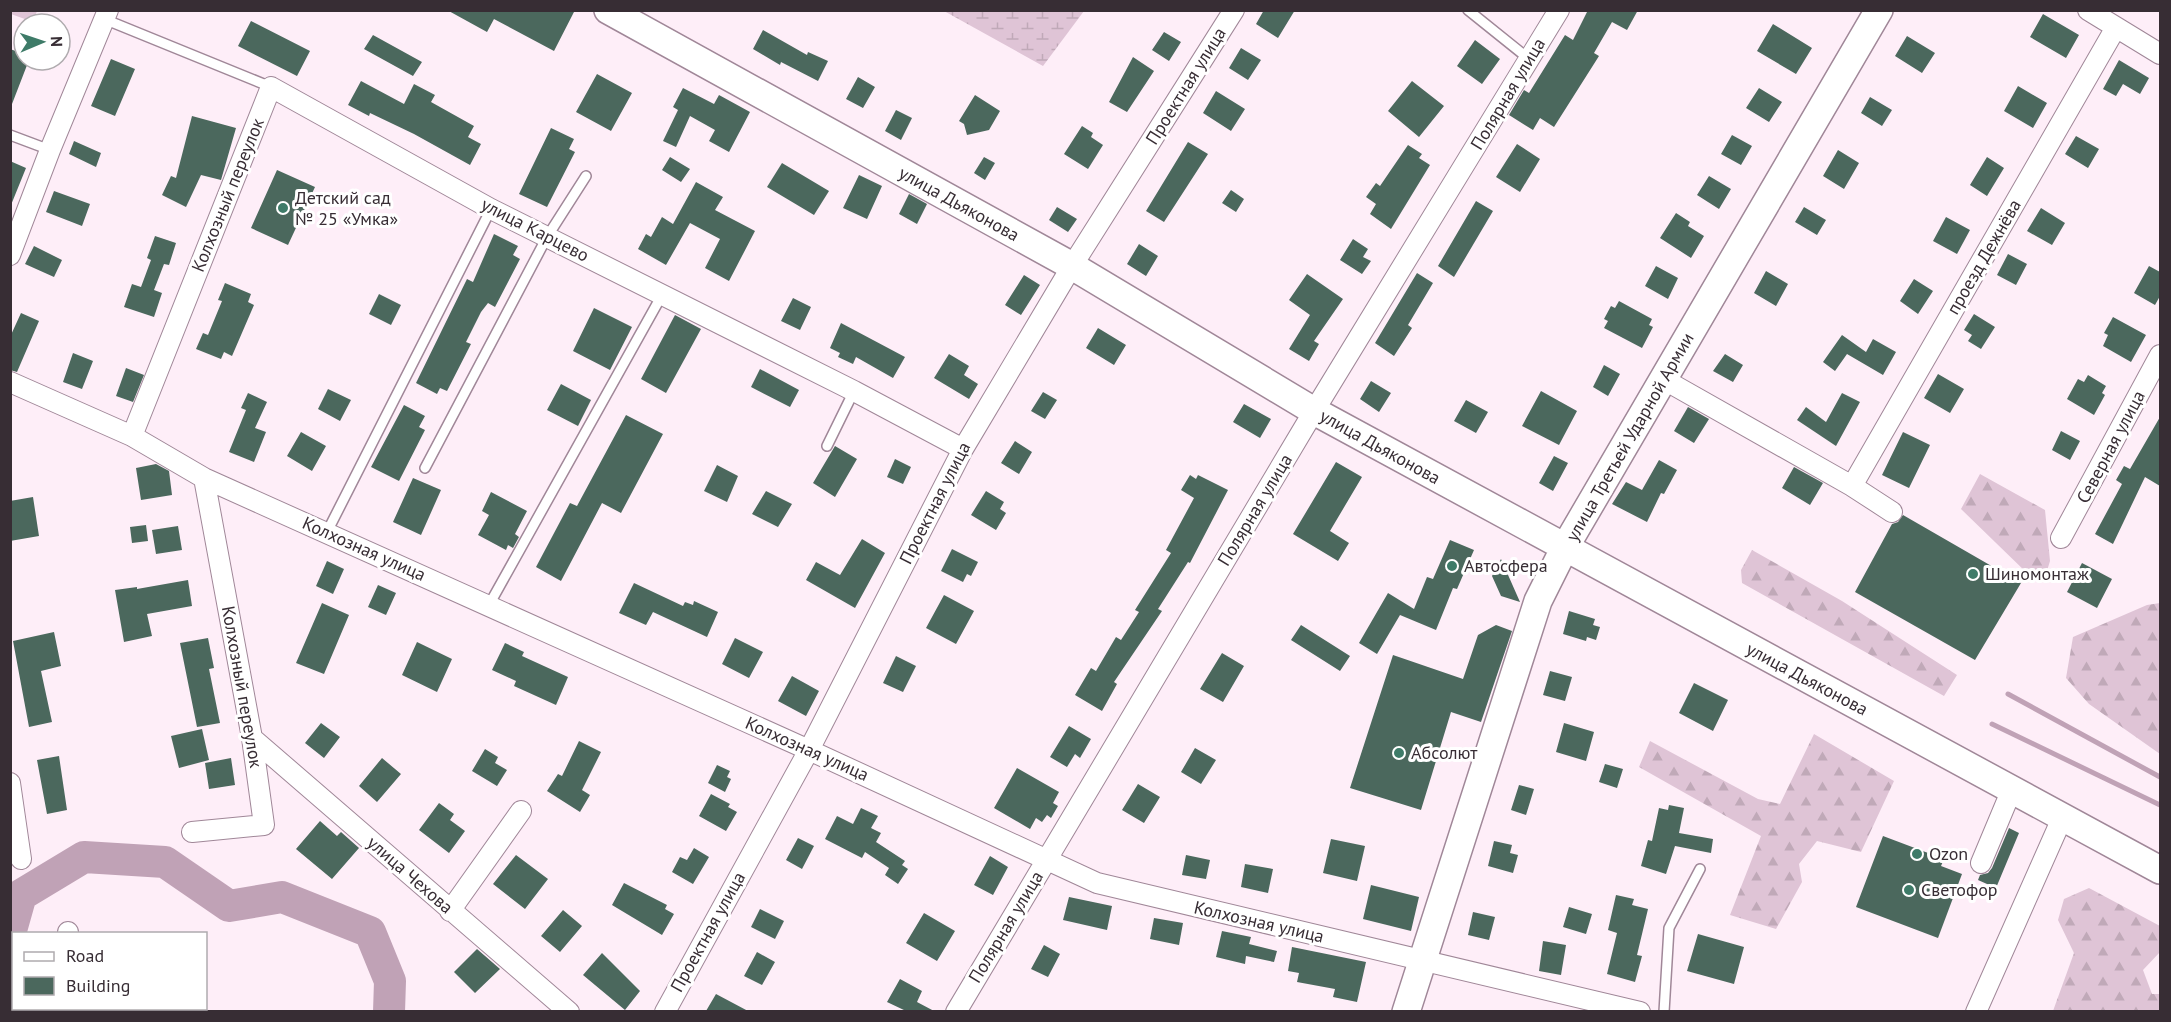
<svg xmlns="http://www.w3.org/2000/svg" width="2171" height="1022" viewBox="0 0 2171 1022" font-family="'PT Sans',sans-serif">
  <defs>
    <pattern id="forest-firs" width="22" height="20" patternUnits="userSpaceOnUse" patternTransform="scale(1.5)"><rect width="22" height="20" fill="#dfc4d6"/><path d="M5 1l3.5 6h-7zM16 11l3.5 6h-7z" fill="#c0a9b8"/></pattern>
    <pattern id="wetland-marsh" width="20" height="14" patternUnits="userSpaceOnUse" patternTransform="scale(1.5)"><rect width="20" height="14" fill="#dfc4d6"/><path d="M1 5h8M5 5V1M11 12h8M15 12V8" fill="none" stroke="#c0a9b8"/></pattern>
  </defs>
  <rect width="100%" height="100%" fill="#feeef8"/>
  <path fill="#dfc4d6" d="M10,11L11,10L37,11L33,22L11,14Z"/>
  <path fill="url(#forest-firs)" d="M1980,474L2045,510L2050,561L2046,574L2029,575L1961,509Z
    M1752,550L1842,601L1957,675L1944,696L1742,583L1741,570Z
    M2160,603V754L2089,704L2066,678L2073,637L2147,605Z
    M1814,734L1894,781L1861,852L1817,841L1799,864L1802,882L1776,929L1730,915L1761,836L1639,767L1650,741L1758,799L1780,804Z
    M2089,888L2160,926V952L2143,970L2152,994H2160V1011H2053L2074,953L2058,920L2064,899Z"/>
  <path fill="url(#wetland-marsh)" d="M944,11L1084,10V11L1043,66Z"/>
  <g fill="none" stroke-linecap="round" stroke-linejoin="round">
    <path stroke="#c0a2b6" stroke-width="5" d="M2008,694L2160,777
      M1992,724L2160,805"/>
    <path stroke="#c0a2b6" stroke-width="32" d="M10,934L21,895L84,857L165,862L229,906L282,897L370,932L390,981L389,1012"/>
  </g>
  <path fill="#4b685d" d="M447,10H575L554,51L494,19L487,32Z
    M1264,10H1295L1278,38L1256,24Z
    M1588,10H1638L1627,30L1612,22L1594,53L1599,56L1554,127L1540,118L1533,130L1509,115L1524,90L1529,93L1565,35L1573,40Z
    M2043,14L2079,35L2066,58L2030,37Z
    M251,21L310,51L297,76L238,46Z
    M1773,24L1812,48L1796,74L1757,51Z
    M763,30L807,55L808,52L828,61L818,81L781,62L780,65L753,49Z
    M1164,32L1181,42L1169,61L1152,50Z
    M373,35L422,62L413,76L364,49Z
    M1907,36L1935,53L1922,73L1895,56Z
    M1475,40L1500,59L1482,84L1457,66Z
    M1241,48L1261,60L1248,80L1229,68Z
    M10,49L24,54V60H29L12,104Z
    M1133,57L1154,71L1127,112L1109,102Z
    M111,59L135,69L115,116L91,106Z
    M2119,60L2149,78L2140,94L2123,84L2116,96L2103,89Z
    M597,74L632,93L611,131L576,112Z
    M858,77L875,87L863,108L846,99Z
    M361,81L404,104L414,84L435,95L431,102L474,126L468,137L481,144L470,165L414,134L370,113L369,116L348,105Z
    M1412,81L1444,106L1419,137L1388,111Z
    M2018,86L2047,103L2033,128L2004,111Z
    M683,88L714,104L719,95L750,112L729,152L709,141L715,130L690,116L676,147L663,141L678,110L673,107Z
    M1759,88L1782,102L1769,122L1746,108Z
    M1216,91L1245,109L1231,131L1203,113Z
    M975,95L1000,111L989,130L967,135L964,124L959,121Z
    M1870,97L1892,110L1882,126L1861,113Z
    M896,110L912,118L901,140L885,131Z
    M192,116L236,128L221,180L201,175L186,207L162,195L171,176L176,178Z
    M1082,126L1093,133L1091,137L1103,145L1088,169L1064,154Z
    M551,128L574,139L569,149L575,152L547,207L519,194Z
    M1732,135L1752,146L1741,165L1721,154Z
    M2076,136L2099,149L2088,168L2065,154Z
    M74,141L101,153L96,167L69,154Z
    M1188,142L1208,154L1164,222L1146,211Z
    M1517,144L1540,159L1520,192L1496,177Z
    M1408,145L1422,154L1419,158L1430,165L1391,229L1370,214L1376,204L1366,197L1376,183L1380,186Z
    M1838,150L1859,163L1844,189L1823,176Z
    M670,157L690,169L681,182L662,170Z
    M984,157L995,163L985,180L974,173Z
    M1987,157L2004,168L1987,196L1970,185Z
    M10,161L26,168L11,205H10Z
    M782,163L829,191L814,215L767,187Z
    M277,170L315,187L288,245L251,228Z
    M859,175L882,186L867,219L843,208Z
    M1709,176L1731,189L1719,209L1697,195Z
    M696,182L723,197L715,210L755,231L729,281L705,268L720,239L690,223L666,265L638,249L646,234L651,237L662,217L673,224Z
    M1231,190L1244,199L1236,212L1222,203Z
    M54,191L90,204L82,226L46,212Z
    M909,194L927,204L917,224L899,214Z
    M1476,201L1493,211L1454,277L1438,266Z
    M1057,207L1077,219L1068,232L1049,220Z
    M1804,207L1826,220L1817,235L1795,222Z
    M2041,208L2065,223L2052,245L2027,231Z
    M1676,213L1690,222L1688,226L1704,236L1691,258L1660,238Z
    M1946,217L1970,230L1957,254L1933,241Z
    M494,234L518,246L513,255L520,259L495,307L488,303L481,312L466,342L471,344L447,391L440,388L437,394L416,383L467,279L473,282Z
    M155,236L176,243L169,265L164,264L154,290L162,293L154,317L124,307L132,284L141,287L151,260L147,258Z
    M1353,239L1368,249L1363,257L1371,261L1362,274L1340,260Z
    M1139,244L1158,256L1146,276L1127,264Z
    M34,246L62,260L54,277L25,264Z
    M2008,254L2027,264L2016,285L1997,275Z
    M1656,266L1678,278L1668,299L1645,286Z
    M2149,266L2160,272V296L2155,305L2134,293Z
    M1766,271L1788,284L1776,306L1754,293Z
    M1417,273L1433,283L1408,325L1412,328L1394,356L1375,343Z
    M1307,274L1343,299L1314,341L1319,344L1309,361L1289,349L1310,315L1289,300Z
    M1024,275L1040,285L1021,315L1005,305Z
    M1914,279L1933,291L1918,314L1900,301Z
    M225,283L251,294L248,302L254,305L232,356L224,352L221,359L196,349L203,333L208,335L222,301L218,300Z
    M379,294L401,305L391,325L369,314Z
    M793,298L811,307L800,330L781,321Z
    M1619,301L1652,319L1649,325L1653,327L1642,348L1604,328L1608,321L1604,319L1611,306L1615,308Z
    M594,308L632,327L610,370L573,351Z
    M21,313L39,321L17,372L10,370V337Z
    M1974,314L1995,327L1981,349L1968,341L1972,335L1964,330Z
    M675,315L701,329L666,393L641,379Z
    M2113,317L2146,335L2131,362L2103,346L2108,335L2104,333Z
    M841,323L905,357L893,378L856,357L853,364L838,357L840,353L830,348Z
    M1098,328L1126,345L1114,365L1086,348Z
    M1842,335L1866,352L1873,339L1896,352L1883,375L1847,354L1835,371L1823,362Z
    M73,353L93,361L82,389L63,382Z
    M949,354L969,366L964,375L978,384L969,399L934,378Z
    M1725,354L1743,365L1733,382L1713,371Z
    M1604,365L1620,374L1608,396L1593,387Z
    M126,368L144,375L133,402L116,396Z
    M760,369L799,390L790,407L751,387Z
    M1938,374L1964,389L1950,413L1924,398Z
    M2088,375L2106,386L2102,393L2105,395L2094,415L2067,399L2078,379L2084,382Z
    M1371,381L1391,393L1379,412L1360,399Z
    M561,384L591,400L578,426L547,410Z
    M328,389L351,400L340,421L318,409Z
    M1541,391L1577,411L1559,445L1522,426Z
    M1043,392L1057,400L1045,419L1031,411Z
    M248,393L267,402L255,428L266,432L254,462L229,452L246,410L241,408Z
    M1842,393L1860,402L1836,446L1797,420L1806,407L1826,422Z
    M1466,400L1488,412L1476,433L1454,421Z
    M1244,404L1271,419L1260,438L1233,422Z
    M404,405L425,416L419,427L425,430L399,481L371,467Z
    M1688,407L1709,419L1694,443L1674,431Z
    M626,415L663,434L621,513L602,503L561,581L536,567L570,503L577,506Z
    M2160,417V486L2145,477L2113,544L2095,534L2122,484L2116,480L2124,466L2130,469Z
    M2061,431L2080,441L2070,460L2052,450Z
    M301,432L326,446L312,471L287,456Z
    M1903,432L1930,445L1909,488L1882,475Z
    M1015,441L1032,452L1019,474L1001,463Z
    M835,446L857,459L835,497L813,483Z
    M1554,456L1568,463L1553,491L1539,483Z
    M895,459L911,467L903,484L887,477Z
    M1659,460L1677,470L1664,494L1661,493L1647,522L1612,504L1626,482L1642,490Z
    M1336,462L1362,477L1330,531L1349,543L1338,561L1293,534Z
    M156,464L169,471L172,495L141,500L136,468Z
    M717,465L738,476L727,502L704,491Z
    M1794,467L1823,483L1810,505L1782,488Z
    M1190,475L1196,479L1198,475L1228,490L1190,563L1188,562L1158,609L1162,611L1114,682L1117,684L1102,711L1075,695L1091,668L1096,671L1116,637L1121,640L1139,612L1135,610L1171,553L1166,550L1194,498L1181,490Z
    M413,478L441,490L421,535L393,522Z
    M766,491L792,504L778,527L752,514Z
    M986,491L1004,502L1000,509L1006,513L996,530L971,515Z
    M491,492L527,511L515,534L519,537L513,548L508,545L506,550L478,535L489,515L482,511Z
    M33,497L39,536L10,541V501Z
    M1903,515L2021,583L1975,660L1855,592L1892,524L1898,522Z
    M146,525L148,541L132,543L130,527Z
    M178,526L182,550L156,554L152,530Z
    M862,539L885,553L855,608L806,580L816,562L840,575Z
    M1450,540L1474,550L1457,589L1453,588L1436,630L1400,615L1377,654L1359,643L1388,593L1414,609L1427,577L1433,579Z
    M952,549L978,562L971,576L967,574L963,582L941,571Z
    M1501,559L1520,602L1501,596L1492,576Z
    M327,561L344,569L333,594L316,586Z
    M2082,563L2112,579L2097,608L2067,592Z
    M188,580L192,606L147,614L152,636L124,642L115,590L137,587V589Z
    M634,583L683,606L685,602L693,605L694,601L718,612L707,637L653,612L646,625L619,613Z
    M378,585L396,593L386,615L368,607Z
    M944,595L974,611L956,644L926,628Z
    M322,603L349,615L324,674L296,663Z
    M1569,611L1595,619L1593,625L1600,627L1596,640L1587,637L1586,641L1563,634Z
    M1301,625L1350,656L1340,671L1291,640Z
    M1496,625L1512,631L1481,722L1451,712L1421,810L1350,788L1393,655L1463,679L1478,635Z
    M54,632L61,666L41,671L52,722L29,727L13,641Z
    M208,638L214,668L209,669L220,723L197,727L180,643Z
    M735,638L763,652L749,678L722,664Z
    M417,642L452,659L437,692L402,675Z
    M505,643L524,652L522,656L568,677L556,705L514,686L516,681L492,670Z
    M1222,653L1244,666L1223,702L1200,689Z
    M896,656L916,666L903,692L883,683Z
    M1550,671L1572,677L1565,701L1543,695Z
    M792,676L819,691L806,716L778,701Z
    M1694,683L1728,700L1713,731L1679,713Z
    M321,723L340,737L324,758L305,743Z
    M1564,723L1594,732L1586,761L1556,752Z
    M1069,726L1091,739L1080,758L1075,754L1067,767L1050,757Z
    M202,729L209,760L179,768L171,736Z
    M579,741L601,752L582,790L590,795L580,812L547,791L558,774L562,776Z
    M1195,748L1216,760L1201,784L1181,772Z
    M485,749L498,757L495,763L507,770L497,786L472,771Z
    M59,756L67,810L47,814L37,760Z
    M231,758L235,785L209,789L205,763Z
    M382,758L401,774L377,802L359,786Z
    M1605,764L1623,769L1617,788L1599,782Z
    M717,765L730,771L727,777L731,779L725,792L708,783Z
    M1017,768L1059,792L1053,803L1058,806L1051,818L1047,815L1042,822L1036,818L1030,829L994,808Z
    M1138,784L1160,797L1144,823L1122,810Z
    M1519,785L1534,789L1526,815L1511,810Z
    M711,794L730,804L728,807L737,812L726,831L699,816Z
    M439,803L454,814L450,820L465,831L449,853L419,830Z
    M1669,805L1684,808L1679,833L1713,839L1711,853L1675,846L1666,874L1641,866L1648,840L1652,841L1659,808L1668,810Z
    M861,808L878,816L871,828L881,833L876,842L905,861L902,865L908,869L898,884L885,875L889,868L865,852L862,858L825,839L837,816L853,824Z
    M320,821L337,836L341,832L359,848L332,879L296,849Z
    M2009,828L2019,833L1996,888L1978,880L1980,875L1988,873L1992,868Z
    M1883,836L1944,859L1941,866L1962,874L1938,938L1856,907Z
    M798,838L814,846L802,869L786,860Z
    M1331,839L1365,846L1357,881L1323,873Z
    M1494,841L1512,845L1510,853L1518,855L1513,873L1488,866Z
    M694,848L709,857L693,884L672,872L680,857L687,860Z
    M516,855L548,879L525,909L493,884Z
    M1186,855L1210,860L1206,879L1182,875Z
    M990,856L1008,867L993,895L974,885Z
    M1245,864L1273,869L1268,893L1241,887Z
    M624,883L667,905L665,909L674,914L662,935L612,905Z
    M1371,885L1419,897L1411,931L1363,919Z
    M1616,895L1634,899L1632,905L1648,909L1637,955L1642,956L1635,982L1607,974L1617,933L1608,930Z
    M1069,897L1112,906L1107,930L1063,920Z
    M1569,907L1592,914L1586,934L1563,927Z
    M760,909L784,921L775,939L751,927Z
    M563,910L582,926L560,952L541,936Z
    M1473,912L1495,917L1489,940L1468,935Z
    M924,913L955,931L937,961L906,943Z
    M1154,918L1183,923L1179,945L1150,939Z
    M1222,931L1251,937L1249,944L1277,951L1274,962L1246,956L1245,964L1216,957Z
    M1698,934L1744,947L1734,984L1687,971Z
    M1543,941L1566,945L1561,975L1539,971Z
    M1044,945L1060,954L1048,977L1031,969Z
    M1292,947L1366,962L1357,1002L1333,997L1335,989L1297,982L1299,973L1288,971Z
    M477,949L500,969L475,993L454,972Z
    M757,952L775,962L762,985L744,976Z
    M602,953L640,991L625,1010L583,975Z
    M900,979L922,991L917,1002L934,1011H906L887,1002Z
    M716,994L748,1011H706Z"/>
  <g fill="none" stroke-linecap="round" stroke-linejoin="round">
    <g stroke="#a08798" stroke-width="12">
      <path id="service" d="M1468,10L1529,59
        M104,19L271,87
        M10,135L50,150
        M827,446L854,391
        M425,468L547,237L586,176
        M327,532L491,209
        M489,605L662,295
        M1664,1012L1669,928L1700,869"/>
    </g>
    <g stroke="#a08798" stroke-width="22">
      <path id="minor" d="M2088,10L2160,54
        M10,255L50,150L108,10
        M1663,379L1852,486L1892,512
        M10,382L132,436L204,478L809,750L1097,883L1640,1012
        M132,436L271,87L491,209L854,391L963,449
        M1852,486L2115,29
        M2061,538L2160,355
        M252,738L569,1012
        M10,783L21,859
        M192,832L264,825L252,738L204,478
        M1981,863L2012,789
        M450,911L521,811
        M68,932V934
        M85,1008L86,1012
        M665,1012L809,750L963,449L1072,266L1234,10
        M956,1012L1314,411L1559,10
        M1976,1012L2063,816"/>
    </g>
    <g stroke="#a08798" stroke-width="30">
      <path id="secondary" d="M608,10L1072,266L1314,411L2160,870
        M1406,1012L1538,601L1564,549L1879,10"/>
    </g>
    <use href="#service" stroke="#fff" stroke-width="9"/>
    <use href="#minor" stroke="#fff" stroke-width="20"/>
    <use href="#secondary" stroke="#fff" stroke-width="27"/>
  </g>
  <g fill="#3e7b68" stroke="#fff" stroke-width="2">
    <circle cx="283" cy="208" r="6"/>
    <circle cx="1452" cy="566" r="6"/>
    <circle cx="1973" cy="574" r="6"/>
    <circle cx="1399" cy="753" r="6"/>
    <circle cx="1917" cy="854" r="6"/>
    <circle cx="1909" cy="890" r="6"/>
  </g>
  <g text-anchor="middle" stroke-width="6" stroke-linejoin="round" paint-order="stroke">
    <g font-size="18" fill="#372d34" stroke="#fff">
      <text transform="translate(1186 86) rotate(-58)" y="6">Проектная улица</text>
      <text transform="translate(1508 94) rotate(-59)" y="6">Полярная улица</text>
      <text transform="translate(228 195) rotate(-68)" y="6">Колхозный переулок</text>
      <text transform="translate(959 204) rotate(29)" y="6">улица Дьяконова</text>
      <text transform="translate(535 230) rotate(27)" y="6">улица Карцево</text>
      <text transform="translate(1984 257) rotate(-60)" y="6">проезд Дежнёва</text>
      <text transform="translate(1630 437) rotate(-60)" y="6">улица Третьей Ударной Армии</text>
      <text transform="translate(1380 447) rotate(29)" y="6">улица Дьяконова</text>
      <text transform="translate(2111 447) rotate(-62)" y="6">Северная улица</text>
      <text transform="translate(935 503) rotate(-63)" y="6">Проектная улица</text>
      <text transform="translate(1255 510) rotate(-59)" y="6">Полярная улица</text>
      <text transform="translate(364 549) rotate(24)" y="6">Колхозная улица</text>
      <text transform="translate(1807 679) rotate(28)" y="6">улица Дьяконова</text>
      <text transform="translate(242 687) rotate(80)" y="6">Колхозный переулок</text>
      <text transform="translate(807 749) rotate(24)" y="6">Колхозная улица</text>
      <text transform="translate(410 875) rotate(41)" y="6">улица Чехова</text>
      <text transform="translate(1259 922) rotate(13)" y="6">Колхозная улица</text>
      <text transform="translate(1006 927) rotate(-59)" y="6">Полярная улица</text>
      <text transform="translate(708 932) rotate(-61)" y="6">Проектная улица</text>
    </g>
    <g font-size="18" fill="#372d34" stroke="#fff" text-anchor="start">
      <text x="295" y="204">Детский сад<tspan x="295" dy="21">№ 25 «Умка»</tspan></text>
      <text x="1464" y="572">Автосфера</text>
      <text x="1985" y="580">Шиномонтаж</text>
      <text x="1411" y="759">Абсолют</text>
      <text x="1929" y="860">Ozon</text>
      <text x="1921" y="896">Светофор</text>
    </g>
  </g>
  <rect width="2171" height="1022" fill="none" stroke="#372d34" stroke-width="24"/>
  <rect x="12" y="932" width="195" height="78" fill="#ffffff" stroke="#afabae" stroke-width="1.5"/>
  <rect x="24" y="952" width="30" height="9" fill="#ffffff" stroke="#afabae" stroke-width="1.5"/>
  <text x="66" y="962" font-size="18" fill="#372d34">Road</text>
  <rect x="24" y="977" width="30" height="18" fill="#4b685d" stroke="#afabae" stroke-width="1.5"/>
  <text x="66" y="992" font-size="18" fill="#372d34">Building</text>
  <g transform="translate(42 42) rotate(88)"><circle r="28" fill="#ffffff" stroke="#afabae" stroke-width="1.5"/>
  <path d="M0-4.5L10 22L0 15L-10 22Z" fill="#3e7b68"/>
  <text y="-9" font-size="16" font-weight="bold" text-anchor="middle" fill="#372d34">N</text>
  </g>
</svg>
